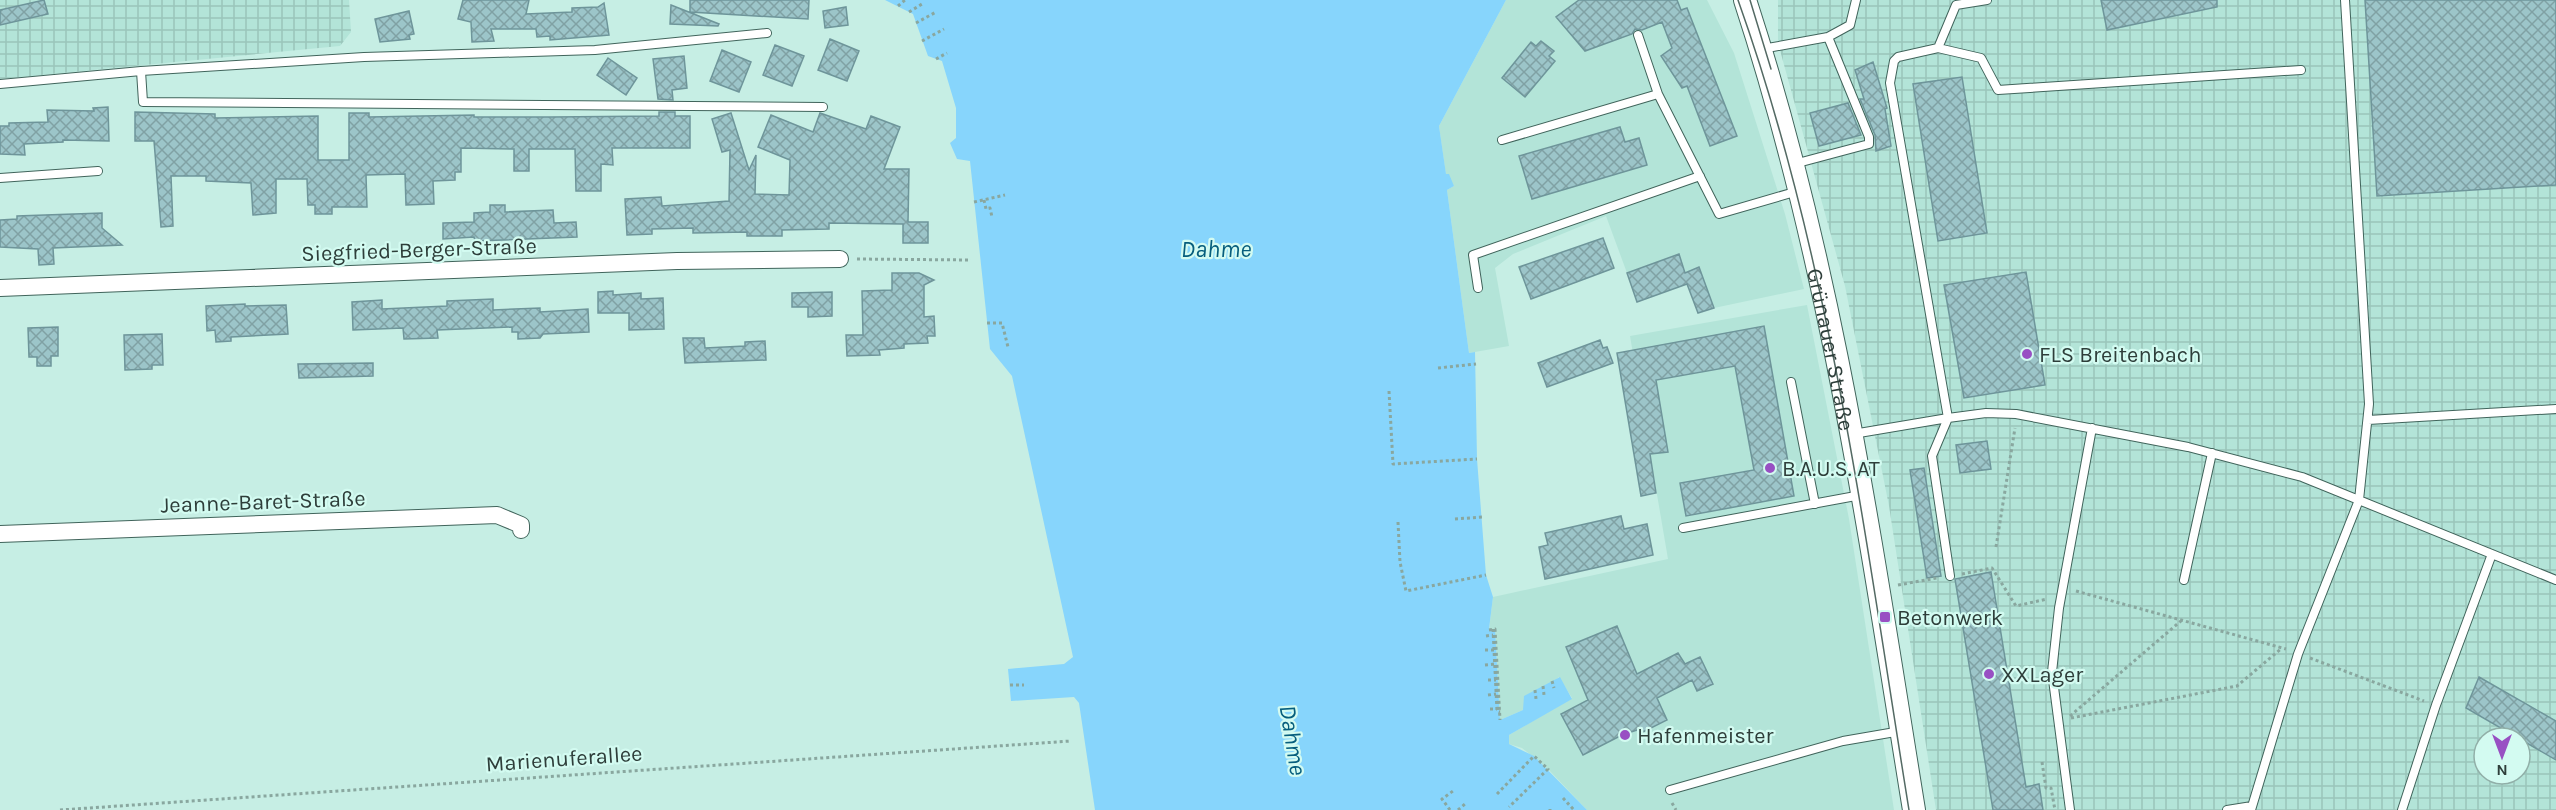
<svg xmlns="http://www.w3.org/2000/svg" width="2556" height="810" viewBox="0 0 2556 810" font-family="Karla,sans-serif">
  <defs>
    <pattern id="industrial-grid" width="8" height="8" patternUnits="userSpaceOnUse" patternTransform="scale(1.5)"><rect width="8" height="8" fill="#b3e4d8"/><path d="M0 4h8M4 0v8" fill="none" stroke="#9ac5ba"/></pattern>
    <pattern id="building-cross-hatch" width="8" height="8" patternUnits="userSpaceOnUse" patternTransform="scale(1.5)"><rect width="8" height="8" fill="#9cc5c9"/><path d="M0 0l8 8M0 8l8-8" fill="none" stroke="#80a1a4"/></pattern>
  </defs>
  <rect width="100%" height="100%" fill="#c6eee4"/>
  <path fill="#b3e4d8" d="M1506,0H1707L1734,53L1785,214L1804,289L1714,308L1699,268L1685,273L1679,255L1627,273L1606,216L1513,254L1495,268L1509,346L1469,353L1447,190L1454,186L1446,175L1439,126Z
    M1807,305L1849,519L1894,810H1587L1548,769L1522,748L1509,744V735L1572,698L1559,677L1523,710L1500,720L1495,630H1489L1493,597L1668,559L1630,336Z"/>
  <path fill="url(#industrial-grid)" fill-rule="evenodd" d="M0,0H349L351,32L340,46L0,79Z
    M1778,0H2556V810H1936L1889,506L1845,286L1778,43ZM2484,738H2520V774H2484Z"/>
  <path fill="#87d5fc" d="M885,0H1506L1439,126L1446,174H1449L1454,186L1447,190L1469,353L1475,352L1477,459L1486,575L1493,597L1489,629H1495L1500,720L1523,710L1524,696L1560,677L1572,699L1509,735V744L1534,756L1587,810H1095L1079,703L1074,697L1011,701L1008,669L1064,664L1073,657L1012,376L990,349L970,161L957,159L950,143L956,138V108L942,61L928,56L913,14Z"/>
  <path fill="url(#building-cross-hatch)" stroke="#6e959a" stroke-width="1.5" d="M44,0L48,14L0,25V10Z
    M463,0H529L526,14L572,12V8L598,7L604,3L609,35L550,40V36L537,37L536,29H491L494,41L472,42L471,22L458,19Z
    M690,0H809L808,19L690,12Z
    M1579,0H1677L1681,10L1687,8L1737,136L1710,146L1687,86L1682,88L1661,56L1672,48L1662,22L1642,30L1635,29L1632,34L1585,51L1556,17Z
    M2101,0H2217V7L2107,30Z
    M2365,0H2556V185L2377,196Z
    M671,5L719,24L718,26L670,24Z
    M846,7L848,25L825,28L823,11Z
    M409,11L414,34L409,35L410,39L380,42L375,19Z
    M830,39L859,51L847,81L818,70Z
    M1541,41L1554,51L1549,56L1555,61L1525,97L1502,78L1531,42L1536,46Z
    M775,45L804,56L792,86L763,75Z
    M722,50L751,62L739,92L710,81Z
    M684,56L687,88L672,90L673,100L658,99L653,59Z
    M608,58L637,78L626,95L597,75Z
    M1873,62L1887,108L1885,109L1891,146L1876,151L1875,135L1860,99H1864L1855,70Z
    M1962,77L1987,233L1938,241L1913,84Z
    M1848,103L1861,135L1819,146L1810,113Z
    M108,107L109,141L63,140V142L24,144L25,155L0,154V126H9V123L48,122L47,110L94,111L93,108Z
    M135,112L215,114V118L318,116V160H349V113H369V117L474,115V117H551L659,116V112H675V116H690V148H612L613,165L601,164V191H576L575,149H529V171H514V149L461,148V172H455V180L433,181L434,204L406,205L405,174L366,175L367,207H332V214H315V205H308L307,179H276V213L253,215L251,183L206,181V176H171L173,226L161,227L154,141H135Z
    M731,113L749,170L756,155L755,194L789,195L790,160L758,147L771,115L813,132L820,113L866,129L871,116L900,127L884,169H909L908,222H928V243H903V224L829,223V229L782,230V236H747V232L693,233V228L652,229V234L627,235L625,199L661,197L662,206L729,201L730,150L722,152L712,119Z
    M1620,127L1625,142L1639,138L1647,165L1532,199L1519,156Z
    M490,205H505V212L553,210L554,223L576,222L577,237L475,241L474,237L443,239V223L474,222V213L490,212Z
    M102,213V228L122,245L53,248L54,264L39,265L38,249L0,247V220L17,219V216Z
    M1603,238L1614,268L1531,299L1519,267Z
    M1679,254L1685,273L1699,267L1714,308L1698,313L1687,284L1637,302L1627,273Z
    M2026,272L2045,385L1964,398L1944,285Z
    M892,273H919L934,280L924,285V317L934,316L935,336H927L928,343L904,344V348L879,350L880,355L847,356L846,335H863L862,291L892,290Z
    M613,291V295L641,293V299L663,298L664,329L629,330V313H598V292Z
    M832,292V316L808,317V307H792V293Z
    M493,299V310L540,308V312L588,309L589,332L543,334L540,338L518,339V332H512V327L437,330L438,338L404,339L403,328L353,330L352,302L382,300V309L447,306V301Z
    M245,304V306L286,305L288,334L231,337V341L216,342L215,330L207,331L206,306Z
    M1764,326L1794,496L1686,516L1680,483L1754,470L1735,366L1656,380L1668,452L1650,454L1656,493L1641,496L1617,353Z
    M58,327V356H51V366H37V357H29L28,328Z
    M162,334L163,365H152V369L125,370L124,335Z
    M683,338H704L705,348L745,346V342L765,341L766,360L685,363Z
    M1600,340L1603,348L1607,347L1613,363L1547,387L1538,363Z
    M373,363V376L299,378L298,364Z
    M1987,441L1991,469L1960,473L1956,445Z
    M1924,468L1941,576L1927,578L1910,470Z
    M1621,516L1624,529L1647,524L1653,555L1545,579L1539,547L1548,545L1545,533Z
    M1991,572L2026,787L2039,784L2043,810H1993L1955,579Z
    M1617,626L1637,674L1678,653L1685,664L1700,657L1713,684L1697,691L1692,680L1657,698L1667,720L1639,734L1637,730L1622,735L1583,755L1561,714L1588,700L1566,647Z
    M2479,677L2556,721V760L2466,708Z"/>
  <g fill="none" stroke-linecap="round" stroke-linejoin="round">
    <g stroke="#40645b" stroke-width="10">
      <path id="service" d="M1638,35L1658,94L1719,214L1798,191
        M1828,37L1850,25L1856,0
        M1938,48L1956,5L1987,0
        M1762,49L1828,37L1869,137V144L1794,164
        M141,71L143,102L823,107
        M0,84L141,71L364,57L595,50L767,33
        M1502,140L1658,94
        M0,178L98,171
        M1478,288L1473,255L1700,176
        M1791,382L1815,504
        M2368,420L2556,409
        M1853,434L1948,418L1986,413L2016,414L2188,447L2302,477L2556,580
        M1683,528L1861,495
        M1950,576L1932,456L1948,418L1890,83L1894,61L1898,57L1938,48L1981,58L1998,90L2301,70
        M2184,580L2212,453
        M1670,790L1843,741L1901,731
        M2070,810L2052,672L2059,608L2092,428
        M2227,810L2252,806
        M2251,810L2298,654L2359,500L2369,404L2345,0
        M2402,810L2436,705L2492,554"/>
    </g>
    <g stroke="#40645b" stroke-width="18">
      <path id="minor" d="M0,288L677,261L840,259
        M0,534L497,515L521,525V530"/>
    </g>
    <g stroke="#40645b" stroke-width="24">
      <path id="secondary" d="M1745,0C1831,262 1870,538 1914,810"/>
    </g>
    <path stroke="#89a79f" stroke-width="3" stroke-dasharray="3 3" stroke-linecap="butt" d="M898,6L905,0
      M909,12L922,4
      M916,23L936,12
      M922,41L944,29
      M936,59L947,53
      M984,200L986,209L990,208L992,217
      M974,202L1005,195
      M857,259L971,260
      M987,323H1002L1008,347
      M1438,368L1476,364
      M1389,391L1393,464L1477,459
      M1455,519L1483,517
      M1398,522L1400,562L1406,591L1486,575
      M1996,547L2015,428
      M1962,574L1992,568L2016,606L2047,599
      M1898,585L1937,578
      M2076,591L2286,649
      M1493,629L1497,711L1500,712
      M1489,630L1495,629L1500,720
      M1486,636L1493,635
      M1485,650H1494
      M2310,658L2424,701
      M1485,665L1495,664
      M1488,680H1496
      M1552,681L1554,688
      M1010,685H1024
      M1543,686L1544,695
      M1535,690L1536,699
      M1488,695L1496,694
      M1490,709H1497
      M2070,716L2182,620
      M2071,718L2237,686L2282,648
      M2042,762L2046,788H2051L2055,810
      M1497,794L1534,756L1548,769L1509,807
      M1563,798L1574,810
      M1672,803L1676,810
      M1550,809V810
      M60,810L1071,741
      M1450,810L1442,799L1453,791
      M1458,810L1466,803"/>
    <use href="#service" stroke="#fff" stroke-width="8"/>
    <use href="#minor" stroke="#fff" stroke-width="16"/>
    <use href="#secondary" stroke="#fff" stroke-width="22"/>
    <g stroke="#546a64" stroke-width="1.5">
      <path id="s1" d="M1738,0C1831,260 1865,539 1909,810"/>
      <path d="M1750,0L1771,69"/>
    </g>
  </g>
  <g fill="#9850c3" stroke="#d3fbf1" stroke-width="2">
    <circle cx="2027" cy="354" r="6"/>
    <circle cx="1770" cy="468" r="6"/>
    <rect x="1879" y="611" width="12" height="12" rx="3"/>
    <circle cx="1989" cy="674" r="6"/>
    <circle cx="1625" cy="735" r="6"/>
  </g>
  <g text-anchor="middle" stroke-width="4.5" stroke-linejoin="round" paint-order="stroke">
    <g font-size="22" fill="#2e3e3a" stroke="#d3fbf1">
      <text transform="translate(419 249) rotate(-2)" y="8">Siegfried-Berger-Straße</text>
      <text dy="8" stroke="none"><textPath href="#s1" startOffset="362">Grünauer Straße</textPath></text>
      <text transform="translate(263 501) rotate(-2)" y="8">Jeanne-Baret-Straße</text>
      <text transform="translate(564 758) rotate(-4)" y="8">Marienuferallee</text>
    </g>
    <g font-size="22" fill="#2e3e3a" stroke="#d3fbf1" text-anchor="start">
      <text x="2039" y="362">FLS Breitenbach</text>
      <text x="1782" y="476">B.A.U.S. AT</text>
      <text x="1897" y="625">Betonwerk</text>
      <text x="2001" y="682">XXLager</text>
      <text x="1637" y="743">Hafenmeister</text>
    </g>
    <g font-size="24" font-style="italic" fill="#065e7d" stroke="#d3fbf1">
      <text x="1216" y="257">Dahme</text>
      <text transform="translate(1293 740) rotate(81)" y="8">Dahme</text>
    </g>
  </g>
  <g transform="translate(2502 756) rotate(180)"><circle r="28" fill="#d3fbf1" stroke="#91afa8" stroke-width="1.5"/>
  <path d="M0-4.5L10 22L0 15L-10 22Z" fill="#9850c3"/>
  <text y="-9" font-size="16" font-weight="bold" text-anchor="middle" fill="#2e3e3a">N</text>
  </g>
</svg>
